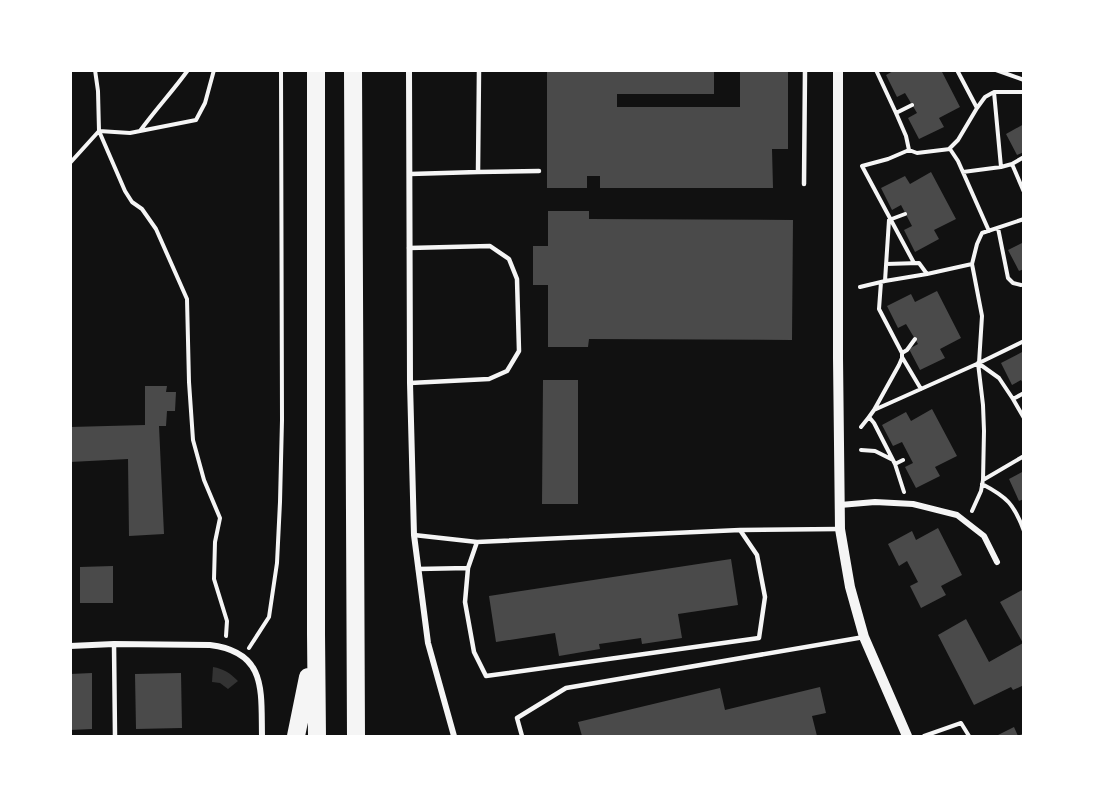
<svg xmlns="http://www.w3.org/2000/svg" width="1094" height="807" viewBox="0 0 1094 807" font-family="Cabin,sans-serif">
  <rect width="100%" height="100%" fill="#111"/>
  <path fill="#333" d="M213,667C224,669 230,673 238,681L228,689L220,683L212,682Z"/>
  <path fill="#4a4a4a" d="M547,70H714V94H617V107H740V70H788V149H772L773,188H600V176H587V188H547Z
    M895,70H941L960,107L939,118L944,127L919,139L908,118L917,113L905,93L897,97L886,75Z
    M1024,124V152L1017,155L1006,134Z
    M931,172L956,219L934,230L939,239L915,252L904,230L912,226L901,205L892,210L881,188L905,176L910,184Z
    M548,211H589V219L793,220L792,340L589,339L588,347H548V285H533V246H548Z
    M1024,242V269L1019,271L1008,250Z
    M937,291L961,338L940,349L945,358L920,370L909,349L918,344L906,324L898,328L887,306L911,294L915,302Z
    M1024,351V385L1021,380L1012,385L1001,363Z
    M543,380H578V504H542Z
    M145,386H167L166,392H176L175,411H167L166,426H159L164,534L129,536L128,459L70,462V427L145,425Z
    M932,409L957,456L935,467L940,476L916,488L905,467L913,463L902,442L893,446L882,425L906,412L911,421Z
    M1024,471V499L1019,501L1009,479Z
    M938,528L962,575L941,586L946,595L921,608L910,586L918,582L907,561L899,566L888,544L912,531L916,540Z
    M731,559L738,605L678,614L682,638L642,644L641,638L599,644L600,649L559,656L555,633L496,642L489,596Z
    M113,566V603H80V567Z
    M1024,589V685L1013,690L1011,687L974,705L938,635L966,619L989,662L1023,643L1000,602Z
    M92,673V729L70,730V674Z
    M181,673L182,728L136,729L135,674Z
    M820,687L826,713L812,716L817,736H582L578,722L720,688L725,710Z
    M1014,727L1018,736L1024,733V736H996Z"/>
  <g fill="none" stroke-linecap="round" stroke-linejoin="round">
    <path stroke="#f5f5f5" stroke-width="4" d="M95,70L98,91L99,131L125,191L132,202L142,209L156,229L187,299L189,382L193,440L204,480L220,518L215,542L214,579L227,621L226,636
      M876,70L896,113
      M957,70L977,108L985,97L994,92
      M996,70L1024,80
      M140,131C155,110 173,91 188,70
      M949,149L958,140L977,108
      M909,150L906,136L896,113L912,105
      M1024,157L1012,164L1024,192
      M70,163L99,131L130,133L196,120L205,103L214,70
      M1001,167L994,92H1024
      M963,172L1001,167L1012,164
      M998,228L1008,278L1013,283L1021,285
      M914,263L862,166L888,159L909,150L917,153L950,149L958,161L989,231
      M927,274L972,264
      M885,281L927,274L919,263L886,264
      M881,282L879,309L902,353
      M860,287L885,281L889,220L905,214
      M915,339L907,350L902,353V357L921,389
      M979,363L982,316L972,264L977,244L982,233L1024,219
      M1013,399L1024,418
      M874,410L899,365L902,358
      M869,417L874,410L979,363L1024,341
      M861,427L869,417L874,423L895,464
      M861,450L875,451L891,459
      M903,460L895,464L904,492
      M983,480L1024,456
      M982,484C1007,497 1014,504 1024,531
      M972,511L981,491L983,480L984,431L983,405L978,363L999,378L1013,399L1024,393
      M249,648L269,617L277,563L280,502L282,420L281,70
      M924,736L961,723L969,736"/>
    <path stroke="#f5f5f5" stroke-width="4.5" d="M478,172L539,171
      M410,174L478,172L479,70
      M804,184L805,70
      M409,248L490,246L509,259L517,279L519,351L507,371L489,379L410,383
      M740,530L757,555L765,597L759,638L486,676L474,652L465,602L468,568L477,542L740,530L839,529
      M414,535L477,542
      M418,569L468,568
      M114,644L115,736
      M522,736L517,718L566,688L864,637"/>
    <path stroke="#f5f5f5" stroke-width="6" d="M409,70L410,383L414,535L428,643L454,736
      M840,505L875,502L913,504L957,515L984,536L997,562
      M70,646L114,644L210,645C267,652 261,691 262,736"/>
    <path stroke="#f5f5f5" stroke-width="10" d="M838,70V358L840,529L850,587L864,637L907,736"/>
    <path stroke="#f5f5f5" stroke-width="18" d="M316,70V634L317,736
      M353,70L356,736
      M296,736L308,677"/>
  </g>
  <rect width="1094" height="807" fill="none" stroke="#ffffff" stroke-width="144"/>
</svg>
